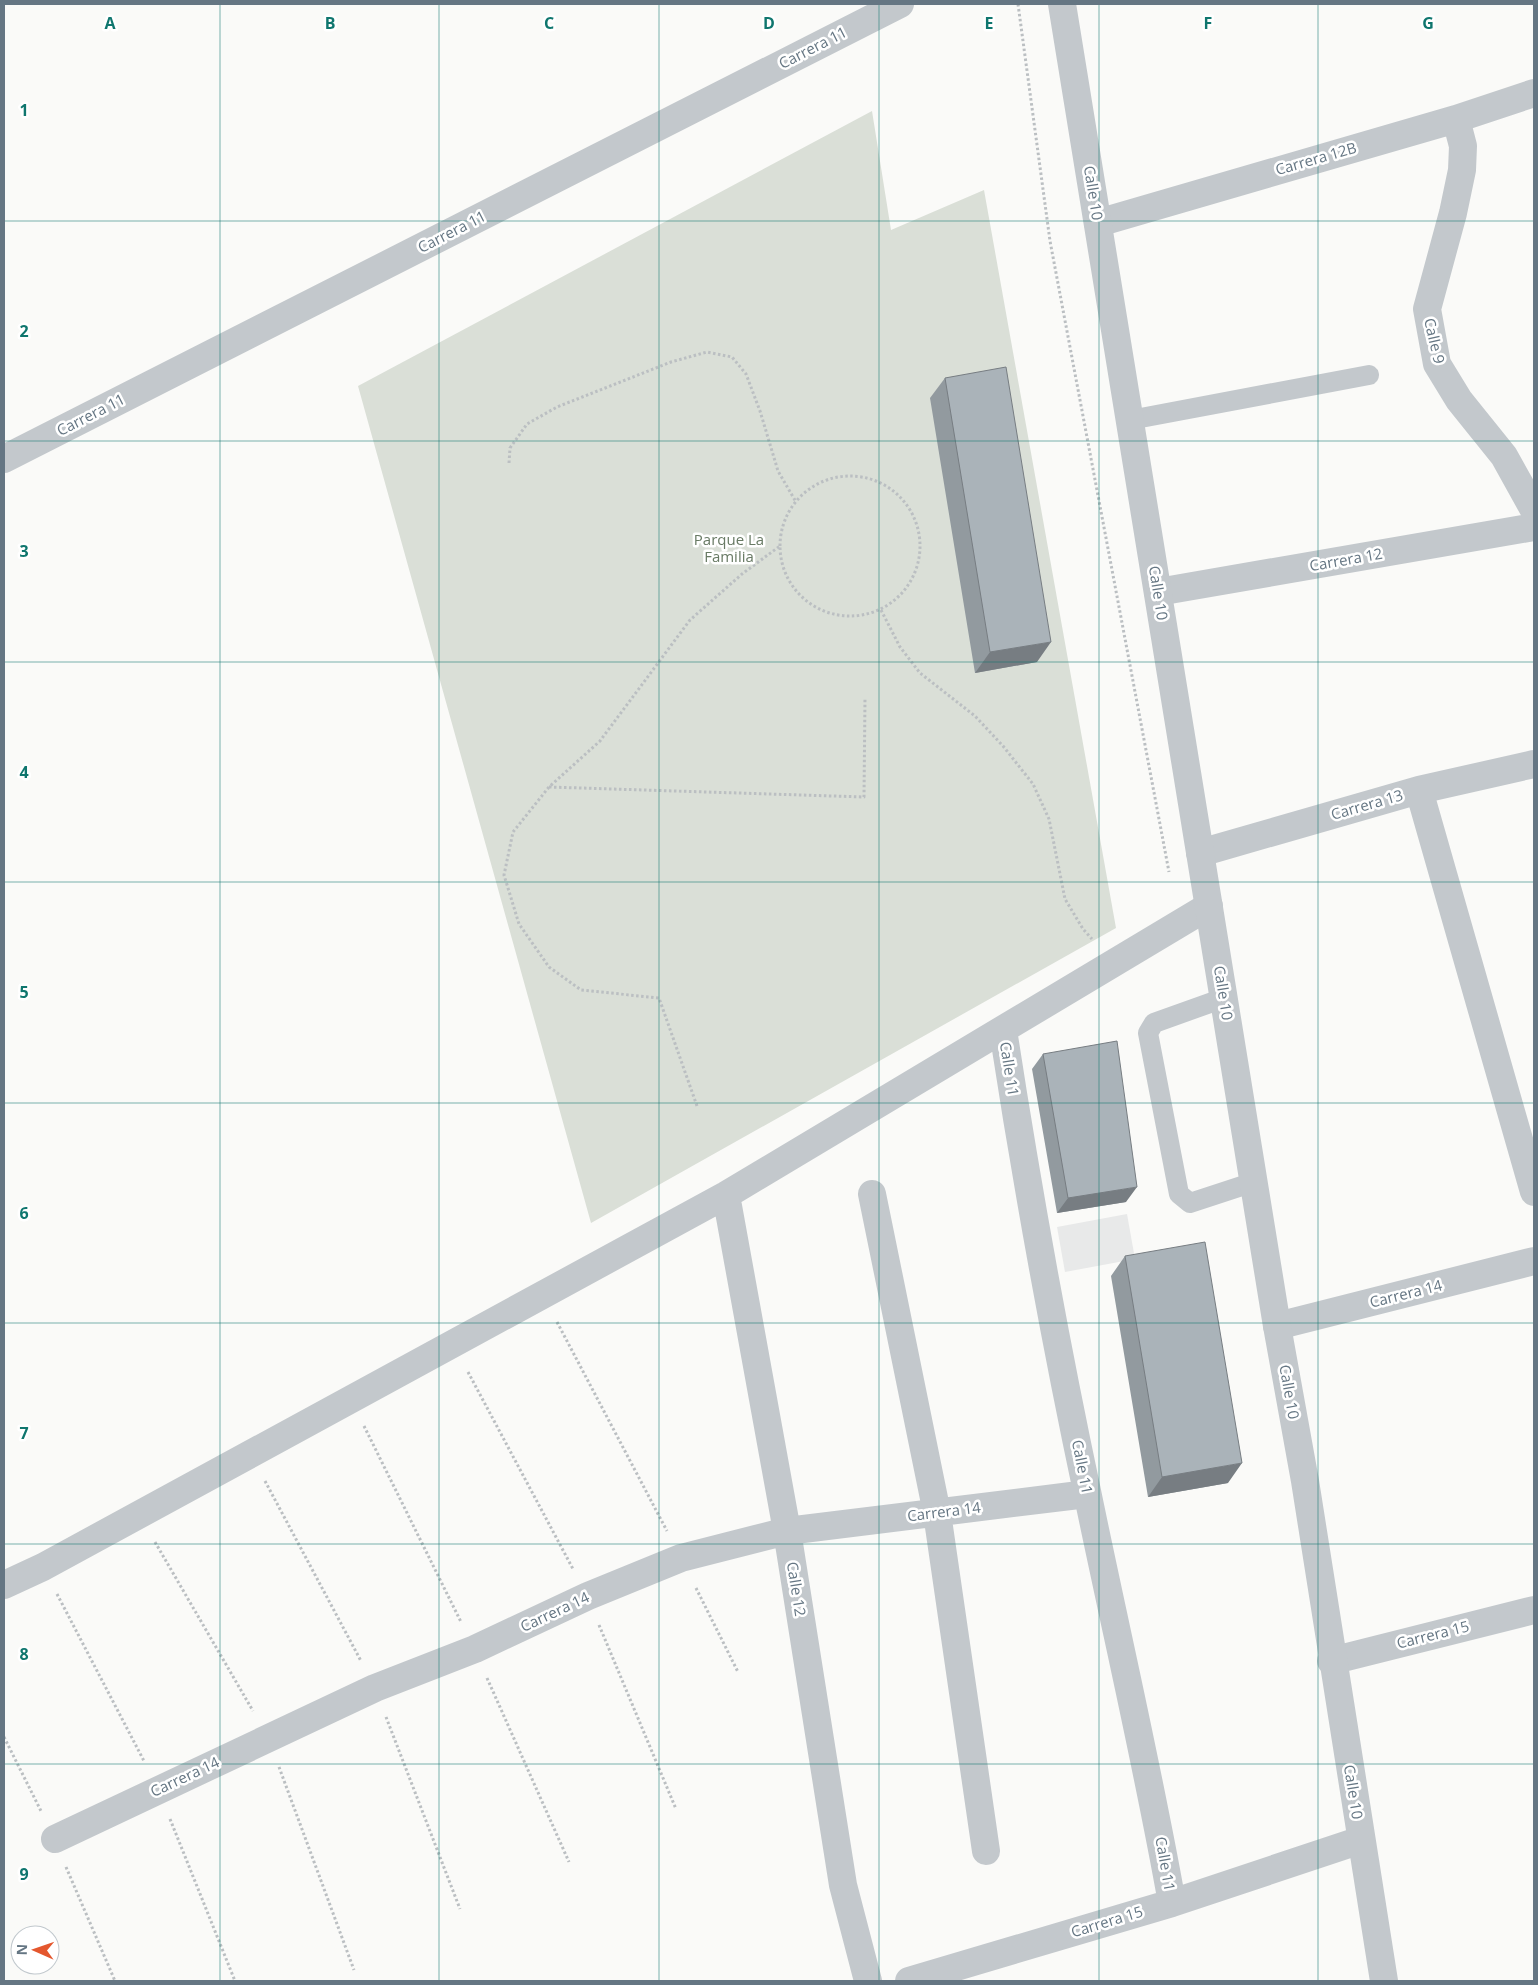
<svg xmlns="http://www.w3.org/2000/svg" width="1538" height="1985" viewBox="0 0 1538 1985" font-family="'Open Sans',sans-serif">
  <rect width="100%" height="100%" fill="#fafaf8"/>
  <path fill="#e8e9e9" d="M1127,1214L1135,1259L1065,1272L1057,1227Z"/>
  <path fill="#dadfd7" d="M872,111L891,230L984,190L1116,928L591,1223L358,386Z"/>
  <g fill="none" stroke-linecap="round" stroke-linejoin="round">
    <path stroke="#bbbfc2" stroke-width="3" stroke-dasharray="2.5 2.5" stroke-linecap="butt" d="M1018,4L1050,241L1169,872
      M509,463L510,448L527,424L557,407L671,362L707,352L732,357L746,374L760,411L778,471L796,502
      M780 546a70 70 0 1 1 140 0a70 70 0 1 1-140 0Z
      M881,610L900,647L920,673L975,716L1003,746L1033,784L1049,819L1065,899L1083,929L1092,939
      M549,787L864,797L865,698
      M697,1106L659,998L581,990L549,967L519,924L504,875L513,832L549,787L600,741L690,620L742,574L780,546
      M557,1322L667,1531
      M468,1372L573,1569
      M364,1426L461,1622
      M265,1481L361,1661
      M155,1542L253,1711
      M696,1588L738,1672
      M57,1594L144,1761
      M599,1625L676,1809
      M487,1678L569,1862
      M386,1717L460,1909
      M4,1737L41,1811
      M279,1767L354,1970
      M170,1819L235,1981
      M66,1867L115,1981"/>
    <path stroke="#c3c8cc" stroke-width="20" d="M1130,420L1369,375
      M1224,998L1154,1023L1148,1033L1179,1194L1190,1203L1254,1182"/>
    <path stroke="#c3c8cc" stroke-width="28" d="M1456,119L1463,146L1462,170L1453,213L1427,309L1437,364L1459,400L1504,456L1534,510
      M1098,223L1456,119L1534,93
      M4,459L900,4
      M1158,592L1534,527
      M1419,790L1534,1192
      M1200,853L1419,790L1534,764
      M1003,1030C1027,1186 1055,1341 1088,1496C1116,1632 1148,1767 1172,1903
      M872,1194L937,1513L986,1851
      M726,1195L787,1531L843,1885L868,1981
      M1277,1326L1534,1261
      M4,1585L43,1567L726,1195L1209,906
      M1331,1661L1534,1610
      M55,1839L375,1688L475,1649L588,1596L681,1558L787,1531L1087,1494
      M909,1981L1172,1903L1361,1840"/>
    <path stroke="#c3c8cc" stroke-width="28" d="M1062,4L1277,1326L1305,1481L1384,1981"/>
  </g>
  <path fill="#929a9f" d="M945,378L1037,662L975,673L930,398Z
    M1043,1054L1126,1202L1057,1213L1032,1069Z
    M1125,1256L1228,1483L1148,1497L1111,1276Z"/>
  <path fill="#777d82" d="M1051,642L1037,662L975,673L990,652Z
    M1137,1187L1126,1202L1057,1213L1068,1198Z
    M1242,1463L1228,1483L1148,1497L1162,1477Z"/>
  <path fill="#aab3b9" stroke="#777d82" d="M1006,367L1051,642L990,652L945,378Z
    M1117,1041L1137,1187L1068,1198L1043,1054Z
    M1205,1242L1242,1463L1162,1477L1125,1256Z"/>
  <path fill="none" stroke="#0f766e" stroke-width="1" stroke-opacity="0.55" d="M220,4V1981M439,4V1981M659,4V1981M879,4V1981M1099,4V1981M1318,4V1981M4,221H1534M4,441H1534M4,662H1534M4,882H1534M4,1103H1534M4,1323H1534M4,1544H1534M4,1764H1534"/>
  <g text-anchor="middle" stroke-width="5" stroke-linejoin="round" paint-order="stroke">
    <g font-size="15" fill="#657683" stroke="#fff">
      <text transform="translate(813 48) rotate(-27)" y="5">Carrera 11</text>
      <text transform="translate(1316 159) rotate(-16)" y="5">Carrera 12B</text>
      <text transform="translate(1093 193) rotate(81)" y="5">Calle 10</text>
      <text transform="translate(452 232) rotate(-27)" y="5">Carrera 11</text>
      <text transform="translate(1434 341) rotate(77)" y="5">Calle 9</text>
      <text transform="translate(91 415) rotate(-27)" y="5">Carrera 11</text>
      <text transform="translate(1346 560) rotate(-10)" y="5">Carrera 12</text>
      <text transform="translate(1158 593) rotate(81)" y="5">Calle 10</text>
      <text transform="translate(1367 805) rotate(-16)" y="5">Carrera 13</text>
      <text transform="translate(1223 993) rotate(81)" y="5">Calle 10</text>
      <text transform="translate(1009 1069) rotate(81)" y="5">Calle 11</text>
      <text transform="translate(1406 1294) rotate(-14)" y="5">Carrera 14</text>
      <text transform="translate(1289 1392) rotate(80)" y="5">Calle 10</text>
      <text transform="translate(1082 1467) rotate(79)" y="5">Calle 11</text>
      <text transform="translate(944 1512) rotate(-7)" y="5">Carrera 14</text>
      <text transform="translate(796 1589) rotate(81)" y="5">Calle 12</text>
      <text transform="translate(555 1612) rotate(-25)" y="5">Carrera 14</text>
      <text transform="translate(1433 1635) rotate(-14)" y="5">Carrera 15</text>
      <text transform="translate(185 1777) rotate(-25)" y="5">Carrera 14</text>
      <text transform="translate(1353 1792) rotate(81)" y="5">Calle 10</text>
      <text transform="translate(1165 1864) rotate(80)" y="5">Calle 11</text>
      <text transform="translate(1107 1922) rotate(-17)" y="5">Carrera 15</text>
    </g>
    <g font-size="15" fill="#687a64" stroke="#fff">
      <text x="729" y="545">Parque La<tspan x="729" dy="17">Familia</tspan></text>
    </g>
  </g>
  <g font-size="16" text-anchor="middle" font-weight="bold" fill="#0f766e" stroke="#fff" stroke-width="5" stroke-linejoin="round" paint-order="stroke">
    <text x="110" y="29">A</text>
    <text x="330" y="29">B</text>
    <text x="549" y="29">C</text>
    <text x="769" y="29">D</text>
    <text x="989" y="29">E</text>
    <text x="1208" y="29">F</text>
    <text x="1428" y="29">G</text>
    <text x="24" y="116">1</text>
    <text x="24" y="337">2</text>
    <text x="24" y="557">3</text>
    <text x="24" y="778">4</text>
    <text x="24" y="998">5</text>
    <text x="24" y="1219">6</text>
    <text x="24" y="1439">7</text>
    <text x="24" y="1660">8</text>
    <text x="24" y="1880">9</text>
  </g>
  <rect width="1538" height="1985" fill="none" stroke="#657683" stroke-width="10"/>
  <g transform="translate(35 1950) rotate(272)"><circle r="24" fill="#ffffff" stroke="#c1c8cd"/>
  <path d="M0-4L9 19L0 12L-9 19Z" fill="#e4572e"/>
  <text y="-8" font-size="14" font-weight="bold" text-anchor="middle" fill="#657683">N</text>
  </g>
</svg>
